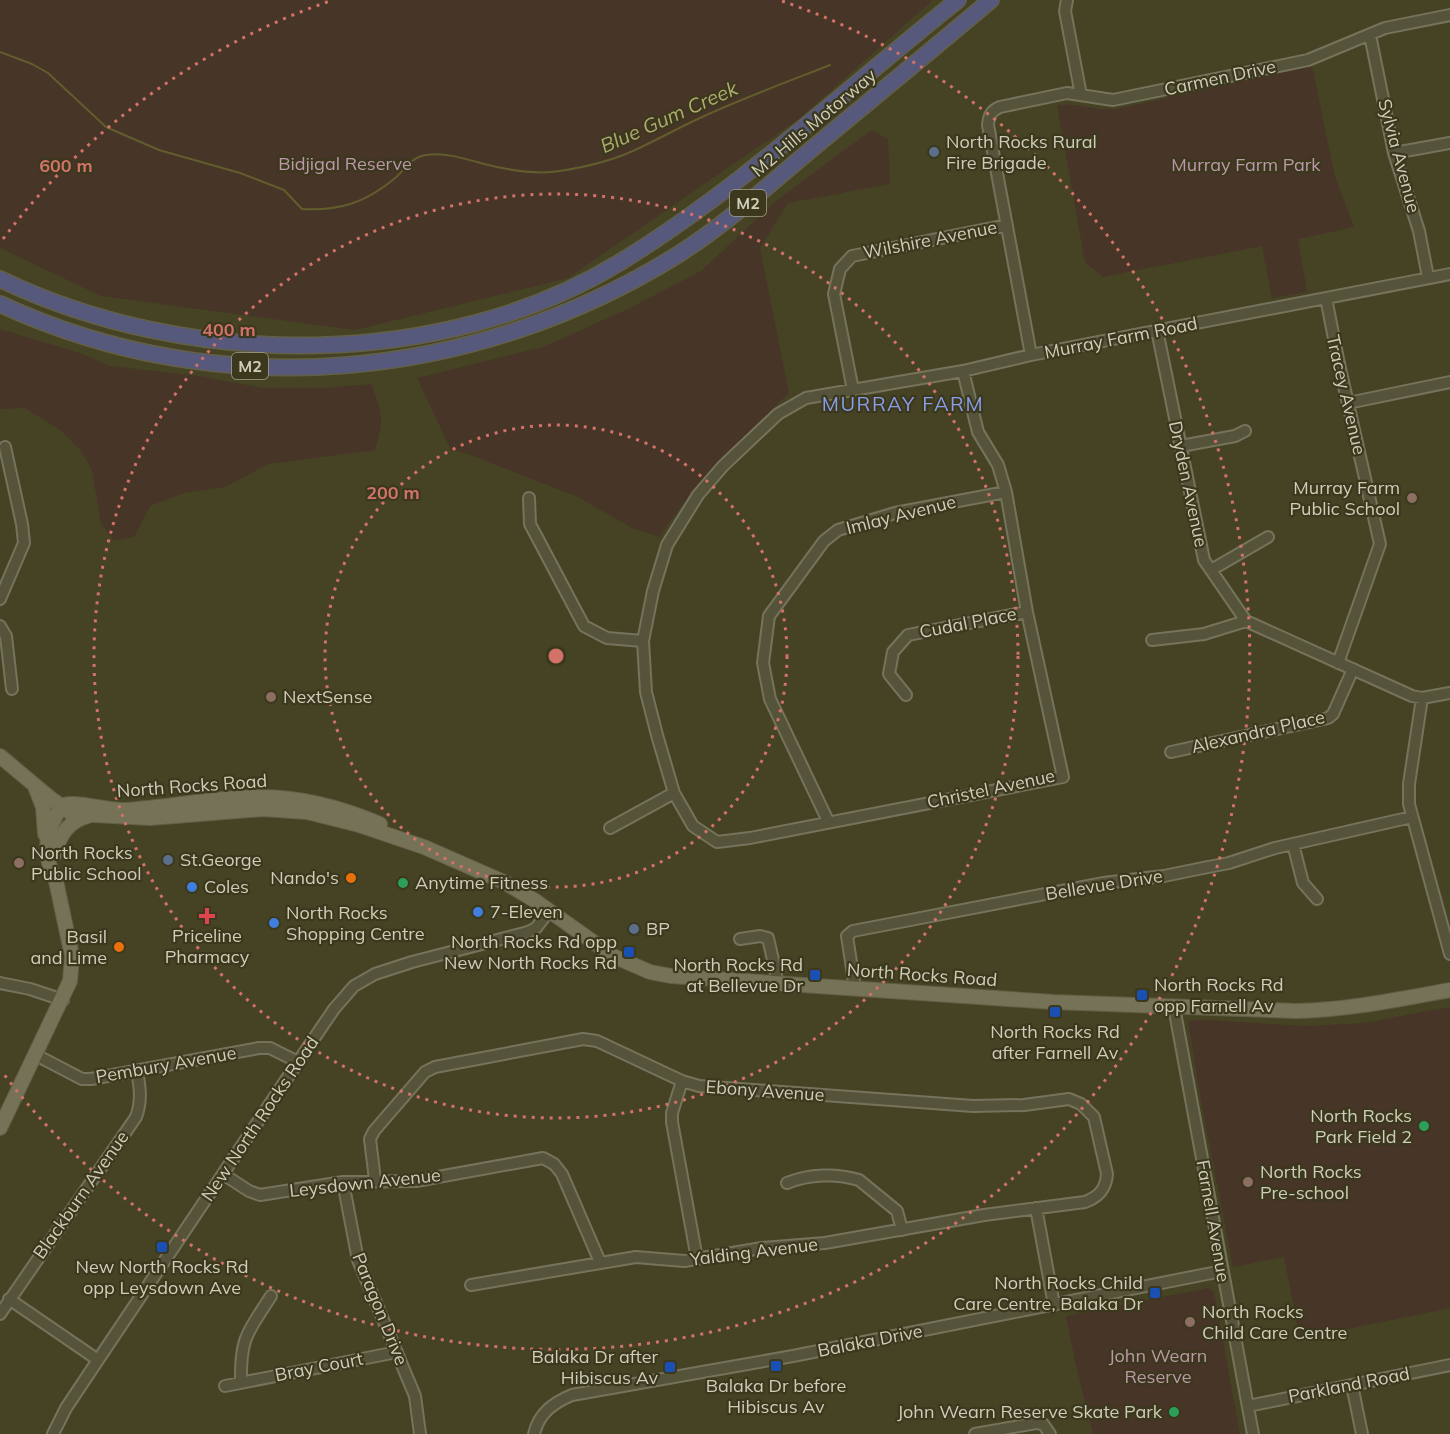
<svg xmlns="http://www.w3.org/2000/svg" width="1450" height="1434" viewBox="0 0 1450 1434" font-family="Mulish,sans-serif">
  <rect width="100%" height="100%" fill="#464325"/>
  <path fill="#473527" d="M0,0H933L800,118L568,278L355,330L101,296L0,248Z
    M1312,66L1335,177L1354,227L1298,239L1307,292L1272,298L1262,246L1103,277L1085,262L1057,105C1077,102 1096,111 1116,109Z
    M872,130L888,139L890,184L788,203L760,248L789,393C742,438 696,483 659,537L632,528L578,497L468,454L451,450L417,378L543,347L628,309L701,271L776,201Z
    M0,329L83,354L110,366L199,376L262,388H326L371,384C383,414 384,419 375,450L268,464L225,487L184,493L150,506L134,537L114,541L101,523L92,470L81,451L60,430L25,408L0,409Z
    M1450,1007V1308L1300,1339L1284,1257L1233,1267L1200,1095L1188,1021L1210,1020L1305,1026L1363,1023Z
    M1208,1288L1214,1292L1240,1434H1093L1075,1361L1066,1316Z"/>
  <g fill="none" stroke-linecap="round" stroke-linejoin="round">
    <path stroke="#625d2d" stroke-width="2" d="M0,52L32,64L48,73L106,127L159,150L240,173L284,190L302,209C339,211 365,203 394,179C405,170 411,157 426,155C445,152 466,159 484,164C508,170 536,175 560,171C585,167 612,161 635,150C657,140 678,128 700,118C743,98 787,82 830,65"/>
    <g stroke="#75735b" stroke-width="14">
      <path id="minor" d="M1067,0L1065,11L1081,95
        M1370,35L1394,153L1419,231L1428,277
        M1394,153L1450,143
        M1326,298L1339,364L1380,544L1338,663
        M1157,330L1204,560L1246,621L1412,696L1422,698L1450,693
        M1031,355L988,125C989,115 991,111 1000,107L1067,93L1113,100L1308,60L1385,28L1450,15
        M963,371L978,432L998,465L1006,492L1027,612L1063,777L750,838L717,842L693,826L674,793L657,735L646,692L643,641L653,591L667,545L698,495L723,466L778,414L806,398L963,371L1031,355L1450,274
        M853,390L834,294L840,269L852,256L1007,225
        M1348,403L1450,382
        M1181,446L1235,436L1245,431
        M529,498L530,524L584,626L607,638L643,641
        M1211,570L1268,537
        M0,599L24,543L22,524L5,447
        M0,626L6,636L12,689
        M1152,640L1204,634L1246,621
        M906,695L889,674L893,652L908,635L1027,612
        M1422,698L1409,784V804L1450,954
        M1171,752L1328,718L1333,714L1353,669
        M828,821L770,699L763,663L769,616L824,541L838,530L895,513L1006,492
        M610,828L674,793
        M1293,844L1303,883L1317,899
        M740,939L760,936L768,938L776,973V983
        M0,983L30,989L63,1000
        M855,988L847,936L853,931L1103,883L1164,876L1203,868L1229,863L1275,848L1412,817
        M1174,1007L1253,1434
        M36,1055L82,1079H91L259,1048H270L298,1062
        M682,1081L672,1113V1122L697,1259
        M223,1174L249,1191L260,1195L343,1182L416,1181L543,1158L554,1164L562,1174L600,1262
        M375,1180L370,1139L374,1131L425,1072L435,1067L583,1039L597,1041L682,1081L699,1086L973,1106L1024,1105L1069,1099L1081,1104L1094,1117L1107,1174C1106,1189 1099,1197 1085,1202L984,1215L825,1243L762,1248L684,1261L636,1257L471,1285
        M343,1182L358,1260L415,1396L420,1434
        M787,1183C809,1174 836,1173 859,1180L897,1211L902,1230
        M1036,1208L1054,1305
        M9,1299L98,1360
        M0,1314L136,1117C142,1101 140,1087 137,1071
        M241,1382C240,1337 248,1332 271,1296
        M1352,1385L1362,1434
        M225,1386L397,1352
        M1248,1406L1450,1365
        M53,1434L66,1408L98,1360L298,1062L334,1009L354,986L375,974L412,962L528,932L536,928L549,911
        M534,1434C539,1413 553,1403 572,1395L793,1356L1222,1271
        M975,1434L1036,1423L1043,1424L1050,1434"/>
    </g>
    <g stroke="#615f46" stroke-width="16">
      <path id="major" d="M0,756L50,798L71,813L77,814L150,818L263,809L307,812L359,825L424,847L504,882L534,900L613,956L650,972L671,976L1053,1002L1296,1011C1348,1010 1400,999 1450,990
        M36,789L43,807L45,834
        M55,854C59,834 69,821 88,816
        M0,1128L70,981L72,956L56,881C42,855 45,828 63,805C83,801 104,811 126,810C169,807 212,798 255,797C299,796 340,807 380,824"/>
    </g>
    <g stroke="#636047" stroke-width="18">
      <path id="highway" d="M0,279C187,369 442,372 622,261C744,186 847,88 958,0
        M0,304C220,406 474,382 679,254C729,222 773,181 819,143C876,96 934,48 991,0"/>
    </g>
    <use href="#minor" stroke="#55533a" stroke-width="10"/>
    <use href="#major" stroke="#757258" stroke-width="14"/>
    <use href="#highway" stroke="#56587c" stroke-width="15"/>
  </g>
  <g fill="none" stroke="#d27268" stroke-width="3" stroke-dasharray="3 6">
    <circle cx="556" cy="656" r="231"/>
    <circle cx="556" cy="656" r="462"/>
    <path d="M3 239A693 693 0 0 1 330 1M782 1A693 693 0 1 1 3 1073"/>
  </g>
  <g fill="#5c6f8a" stroke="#3b381e" stroke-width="2">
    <circle cx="934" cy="152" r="6"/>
    <circle cx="168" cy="860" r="6"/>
    <circle cx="634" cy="929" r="6"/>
  </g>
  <g fill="#8d6e63" stroke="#3b381e" stroke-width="2">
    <circle cx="1412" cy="498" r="6"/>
    <circle cx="271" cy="697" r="6"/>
    <circle cx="19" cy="863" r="6"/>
    <circle cx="1248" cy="1182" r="6"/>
    <circle cx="1190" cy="1322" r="6"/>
  </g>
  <g fill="#e8710a" stroke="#3b381e" stroke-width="2">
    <circle cx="351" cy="878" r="6"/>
    <circle cx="119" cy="947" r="6"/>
  </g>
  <g fill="#2e9e5b" stroke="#3b381e" stroke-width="2">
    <circle cx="403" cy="883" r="6"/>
    <circle cx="1424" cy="1126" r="6"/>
    <circle cx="1174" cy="1412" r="6"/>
  </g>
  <g fill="#3f7fe0" stroke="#3b381e" stroke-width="2">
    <circle cx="192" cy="887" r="6"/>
    <circle cx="478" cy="912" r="6"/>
    <circle cx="274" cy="923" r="6"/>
  </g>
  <path fill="#e0444e" stroke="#3b381e" stroke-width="2" d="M204 907h6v6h6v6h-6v6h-6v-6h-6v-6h6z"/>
  <g fill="#1a4fb4" stroke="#3b381e" stroke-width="2">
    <rect x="623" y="946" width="12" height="12" rx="3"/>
    <rect x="809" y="969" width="12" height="12" rx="3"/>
    <rect x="1136" y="989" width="12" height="12" rx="3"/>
    <rect x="1049" y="1006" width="12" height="12" rx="3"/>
    <rect x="156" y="1241" width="12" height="12" rx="3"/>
    <rect x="1149" y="1287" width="12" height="12" rx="3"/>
    <rect x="770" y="1360" width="12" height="12" rx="3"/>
    <rect x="664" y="1361" width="12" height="12" rx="3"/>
  </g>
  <g text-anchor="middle" stroke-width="4.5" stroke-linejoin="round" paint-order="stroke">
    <g fill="#3b381e" stroke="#a2a089" stroke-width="1.5">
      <rect x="730" y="190" width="36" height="26" rx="4.5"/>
      <rect x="232" y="353" width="36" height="26" rx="4.5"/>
    </g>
    <g font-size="16" font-weight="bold" fill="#cecdb7">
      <text x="748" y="209">M2</text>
      <text x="250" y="372">M2</text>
    </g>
    <g font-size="18" fill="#cecdb7" stroke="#3b381e">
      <text transform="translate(1220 78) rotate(-12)" y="6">Carmen Drive</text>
      <text transform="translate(814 123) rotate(-40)" y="6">M2 Hills Motorway</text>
      <text transform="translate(1399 156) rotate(75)" y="6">Sylvia Avenue</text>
      <text transform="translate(930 240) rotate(-11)" y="6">Wilshire Avenue</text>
      <text transform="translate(1121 338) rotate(-11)" y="6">Murray Farm Road</text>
      <text transform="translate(1346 395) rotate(77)" y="6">Tracey Avenue</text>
      <text transform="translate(1188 484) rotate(78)" y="6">Dryden Avenue</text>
      <text transform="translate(901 515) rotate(-14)" y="6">Imlay Avenue</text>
      <text transform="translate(968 623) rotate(-11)" y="6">Cudal Place</text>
      <text transform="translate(1258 732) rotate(-13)" y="6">Alexandra Place</text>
      <text transform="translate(192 786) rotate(-4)" y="6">North Rocks Road</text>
      <text transform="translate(991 789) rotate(-12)" y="6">Christel Avenue</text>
      <text transform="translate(1104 885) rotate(-9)" y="6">Bellevue Drive</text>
      <text transform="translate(922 975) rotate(4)" y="6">North Rocks Road</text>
      <text transform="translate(166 1065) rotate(-10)" y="6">Pembury Avenue</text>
      <text transform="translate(765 1091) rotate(4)" y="6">Ebony Avenue</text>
      <text transform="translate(260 1119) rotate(-56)" y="6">New North Rocks Road</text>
      <text transform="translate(365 1183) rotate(-6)" y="6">Leysdown Avenue</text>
      <text transform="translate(81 1195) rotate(-55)" y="6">Blackburn Avenue</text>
      <text transform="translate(1213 1221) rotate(80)" y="6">Farnell Avenue</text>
      <text transform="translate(754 1252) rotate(-7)" y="6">Yalding Avenue</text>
      <text transform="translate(380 1309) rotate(68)" y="6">Paragon Drive</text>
      <text transform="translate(870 1341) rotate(-11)" y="6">Balaka Drive</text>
      <text transform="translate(319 1367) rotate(-11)" y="6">Bray Court</text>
      <text transform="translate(1349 1385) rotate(-11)" y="6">Parkland Road</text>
    </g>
    <g font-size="18" fill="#cecdb7" stroke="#3b381e" text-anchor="start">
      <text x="946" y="148">North Rocks Rural<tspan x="946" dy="21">Fire Brigade</tspan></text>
      <text x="1400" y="494" text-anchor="end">Murray Farm<tspan x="1400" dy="21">Public School</tspan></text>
      <text x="283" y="703">NextSense</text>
      <text x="31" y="859">North Rocks<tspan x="31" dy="21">Public School</tspan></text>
      <text x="180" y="866">St.George</text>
      <text x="339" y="884" text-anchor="end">Nando's</text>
      <text x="415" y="889">Anytime Fitness</text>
      <text x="204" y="893">Coles</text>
      <text x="490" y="918">7-Eleven</text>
      <text x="286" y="919">North Rocks<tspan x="286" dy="21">Shopping Centre</tspan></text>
      <text x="646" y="935">BP</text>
      <text x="207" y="942" text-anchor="middle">Priceline<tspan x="207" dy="21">Pharmacy</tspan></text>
      <text x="107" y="943" text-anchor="end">Basil<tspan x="107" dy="21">and Lime</tspan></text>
      <text x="617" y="948" text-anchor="end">North Rocks Rd opp<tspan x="617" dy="21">New North Rocks Rd</tspan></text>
      <text x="803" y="971" text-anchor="end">North Rocks Rd<tspan x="803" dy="21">at Bellevue Dr</tspan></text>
      <text x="1154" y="991">North Rocks Rd<tspan x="1154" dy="21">opp Farnell Av</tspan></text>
      <text x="1055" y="1038" text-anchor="middle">North Rocks Rd<tspan x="1055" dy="21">after Farnell Av</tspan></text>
      <text x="1412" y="1122" text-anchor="end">North Rocks<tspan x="1412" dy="21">Park Field 2</tspan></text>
      <text x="1260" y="1178">North Rocks<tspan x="1260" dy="21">Pre-school</tspan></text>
      <text x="162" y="1273" text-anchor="middle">New North Rocks Rd<tspan x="162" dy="21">opp Leysdown Ave</tspan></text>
      <text x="1143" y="1289" text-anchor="end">North Rocks Child<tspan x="1143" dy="21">Care Centre, Balaka Dr</tspan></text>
      <text x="1202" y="1318">North Rocks<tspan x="1202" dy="21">Child Care Centre</tspan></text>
      <text x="658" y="1363" text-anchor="end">Balaka Dr after<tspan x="658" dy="21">Hibiscus Av</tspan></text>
      <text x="776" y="1392" text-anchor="middle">Balaka Dr before<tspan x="776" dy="21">Hibiscus Av</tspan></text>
      <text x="1162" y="1418" text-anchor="end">John Wearn Reserve Skate Park</text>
    </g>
    <g font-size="18" fill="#bd98a9" stroke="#3b381e">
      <text x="345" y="170">Bidjigal Reserve</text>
      <text x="1246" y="171">Murray Farm Park</text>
      <text x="1158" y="1362">John Wearn<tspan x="1158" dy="21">Reserve</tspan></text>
    </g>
    <g font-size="20" font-style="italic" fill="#b0aa6e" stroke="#3b381e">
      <text transform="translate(669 117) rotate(-24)" y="7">Blue Gum Creek</text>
    </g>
    <g font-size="20" letter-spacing="1.5" fill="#889ee8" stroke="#3b381e">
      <text x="903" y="411">MURRAY FARM</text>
    </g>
  </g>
  <circle cx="556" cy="656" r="9" fill="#d27268" stroke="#3b381e" stroke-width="3"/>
  <g font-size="18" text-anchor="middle" font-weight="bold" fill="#d27268" stroke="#3b381e" stroke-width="4.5" stroke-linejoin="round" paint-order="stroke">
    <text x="66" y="172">600 m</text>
    <text x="229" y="336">400 m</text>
    <text x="393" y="499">200 m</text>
  </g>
</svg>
